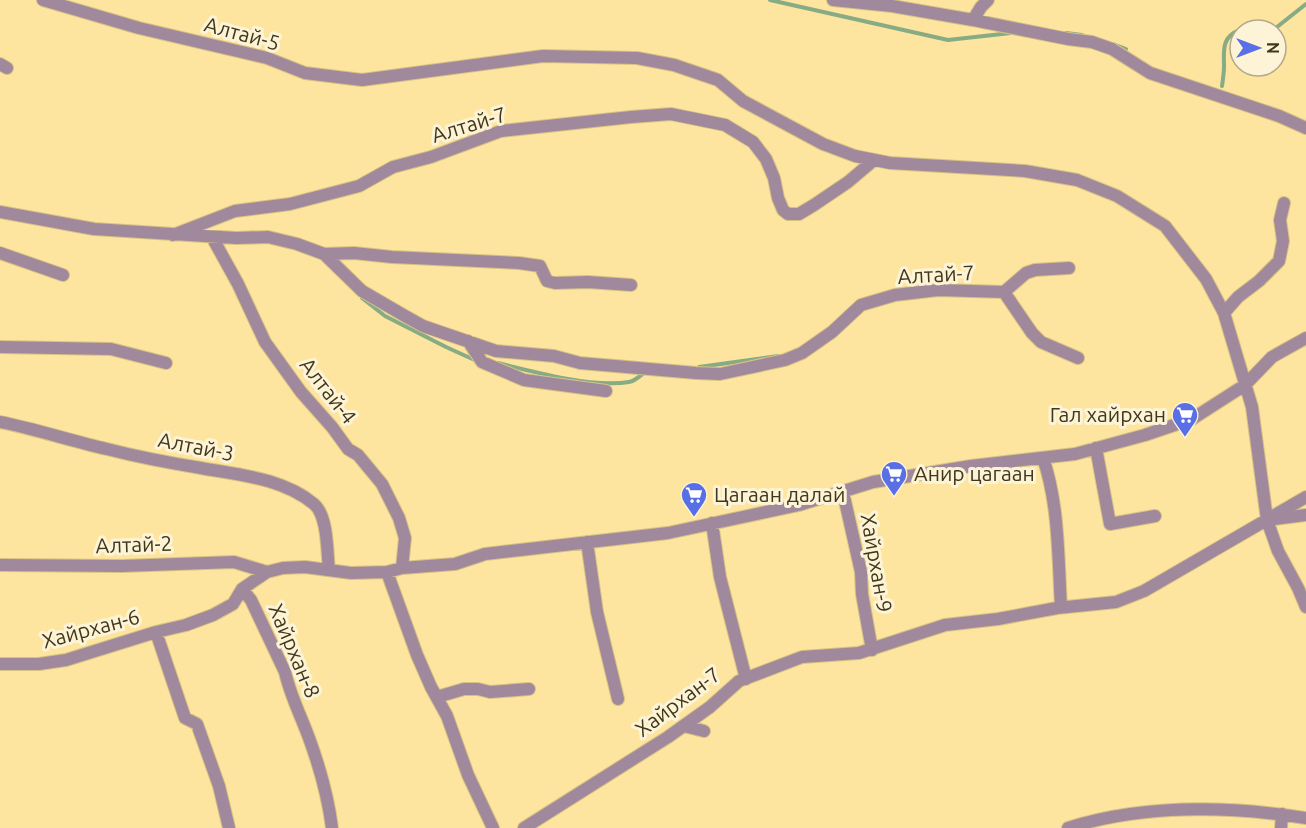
<svg xmlns="http://www.w3.org/2000/svg" width="1306" height="828" viewBox="0 0 1306 828" font-family="Ubuntu,sans-serif">
  <rect width="100%" height="100%" fill="#fde59f"/>
  <g fill="none" stroke-linecap="round" stroke-linejoin="round">
    <path stroke="#86ab85" stroke-width="4" d="M770,0L948,40L1011,33
      M1240,30L1277,27L1306,4
      M1066,33L1082,35
      M1113,44L1126,49
      M1222,86C1223,79 1224,73 1224,66C1224,51 1221,37 1240,30
      M362,298L385,316L446,347L479,362
      M498,363C533,372 594,388 629,382C635,381 640,376 645,372
      M699,367L778,356"/>
    <g stroke="#d7c285" stroke-width="14">
      <path id="street" d="M43,0L139,28L267,58L305,73L362,80L543,56L637,58L674,65L718,80L743,101L823,144L855,156L890,163L1025,171L1077,180L1117,196L1165,226L1206,279L1224,313L1252,407L1267,520L1278,551L1298,588L1306,607
        M833,0L892,6L973,20L981,7L988,0
        M973,20L1068,39L1092,42L1112,49L1150,73L1279,116L1306,128
        M0,64L7,68
        M0,212L94,229L236,238L268,237L297,244L324,254L354,253L392,257L519,263L540,266L547,281L555,283L588,282L631,285
        M173,235L235,211L290,204L359,186L393,167L431,157L501,131L631,117L671,114L725,125L753,142L766,159L774,178L778,198L783,210L788,214H799L814,205L848,182L874,160
        M212,237L238,284L265,342L301,392L332,427L348,449L358,455L382,484L399,518L405,538L402,568
        M0,253L63,275
        M324,254L362,291L405,316L423,326L496,351L554,356L580,363L696,373L720,374L785,360L802,353L832,332L861,305L895,295L938,290L1004,292L1032,333L1041,342L1078,358
        M1004,292L1026,273L1035,270L1069,268
        M1224,313L1238,297L1259,281L1279,261L1283,241L1280,220L1284,203
        M468,341L482,362L524,380L606,391
        M0,347L111,349L166,363
        M0,422C36,429 71,441 107,449C138,457 170,463 201,468C239,475 283,478 314,504C328,516 327,552 329,570
        M1096,448L1110,524L1155,516
        M1043,458C1059,504 1058,558 1061,607
        M843,492L861,572L862,594L872,650
        M1274,519L1306,515
        M712,523L720,577L746,679
        M587,542L597,612L618,699
        M0,565L122,566L234,562L267,572
        M387,572L417,655L431,687L447,716L468,775L493,828
        M242,589L251,600L285,672C290,695 301,716 309,738C320,768 328,796 332,828
        M156,632L185,718L197,724L219,786L229,828
        M0,664H39L66,660L156,632L186,625L213,615L233,604L242,589L267,572L283,568L305,567L351,573L387,572L402,568L455,564L485,554L668,533L799,505L873,482L971,466L1075,454L1145,435L1192,419L1245,385L1272,357L1306,338
        M437,697L464,689H478L490,692L529,689
        M684,726L704,731
        M524,828L668,737L710,707L739,681L802,657L859,653L945,625L998,619L1057,608L1116,602L1144,591L1306,497
        M1068,828C1144,804 1228,806 1306,818
        M1281,828L1282,814"/>
    </g>
    <use href="#street" stroke="#a1899d" stroke-width="12"/>
  </g>
  <defs>
    <g id="supermarket-pin" transform="scale(1.35)"><path d="M0 17L-7.5 6A9.5 9.5 0 1 1 7.5 6Z" fill="#586fe6" stroke="#fdf4d8"/><path d="M-6-5.5h2.5l.6 2H6L4.5 2H-2.5L-4.4-4H-6ZM-1.5 3.2a1.3 1.3 0 1 0 .1 0ZM3 3.2a1.3 1.3 0 1 0 .1 0Z" fill="#fff"/></g>
  </defs>
  <g fill-rule="evenodd">
    <use href="#supermarket-pin" x="1185" y="415"/>
    <use href="#supermarket-pin" x="894" y="474"/>
    <use href="#supermarket-pin" x="694" y="495"/>
  </g>
  <g text-anchor="middle" stroke-width="6" stroke-linejoin="round" paint-order="stroke">
    <g font-size="21" fill="#41371b" stroke="#fdf4d8">
      <text transform="translate(242 34) rotate(15)" y="7">Алтай-5</text>
      <text transform="translate(469 125) rotate(-17)" y="7">Алтай-7</text>
      <text transform="translate(936 275) rotate(-3)" y="7">Алтай-7</text>
      <text transform="translate(328 391) rotate(52)" y="7">Алтай-4</text>
      <text transform="translate(196 447) rotate(11)" y="7">Алтай-3</text>
      <text transform="translate(134 545) rotate(-2)" y="7">Алтай-2</text>
      <text transform="translate(876 563) rotate(80)" y="7">Хайрхан-9</text>
      <text transform="translate(91 629) rotate(-15)" y="7">Хайрхан-6</text>
      <text transform="translate(294 651) rotate(67)" y="7">Хайрхан-8</text>
      <text transform="translate(678 702) rotate(-37)" y="7">Хайрхан-7</text>
    </g>
    <g font-size="21" fill="#41371b" stroke="#fdf4d8" text-anchor="start">
      <text x="1166" y="422" text-anchor="end">Гал хайрхан</text>
      <text x="914" y="481">Анир цагаан</text>
      <text x="714" y="502">Цагаан далай</text>
    </g>
  </g>
  <g transform="translate(1258 48) rotate(90)"><circle r="28" fill="#fdf4d8" stroke="#b2a88c" stroke-width="1.5"/>
  <path d="M0-4.5L10 22L0 15L-10 22Z" fill="#586fe6"/>
  <text y="-9" font-size="16" font-weight="bold" text-anchor="middle" fill="#41371b">N</text>
  </g>
</svg>
